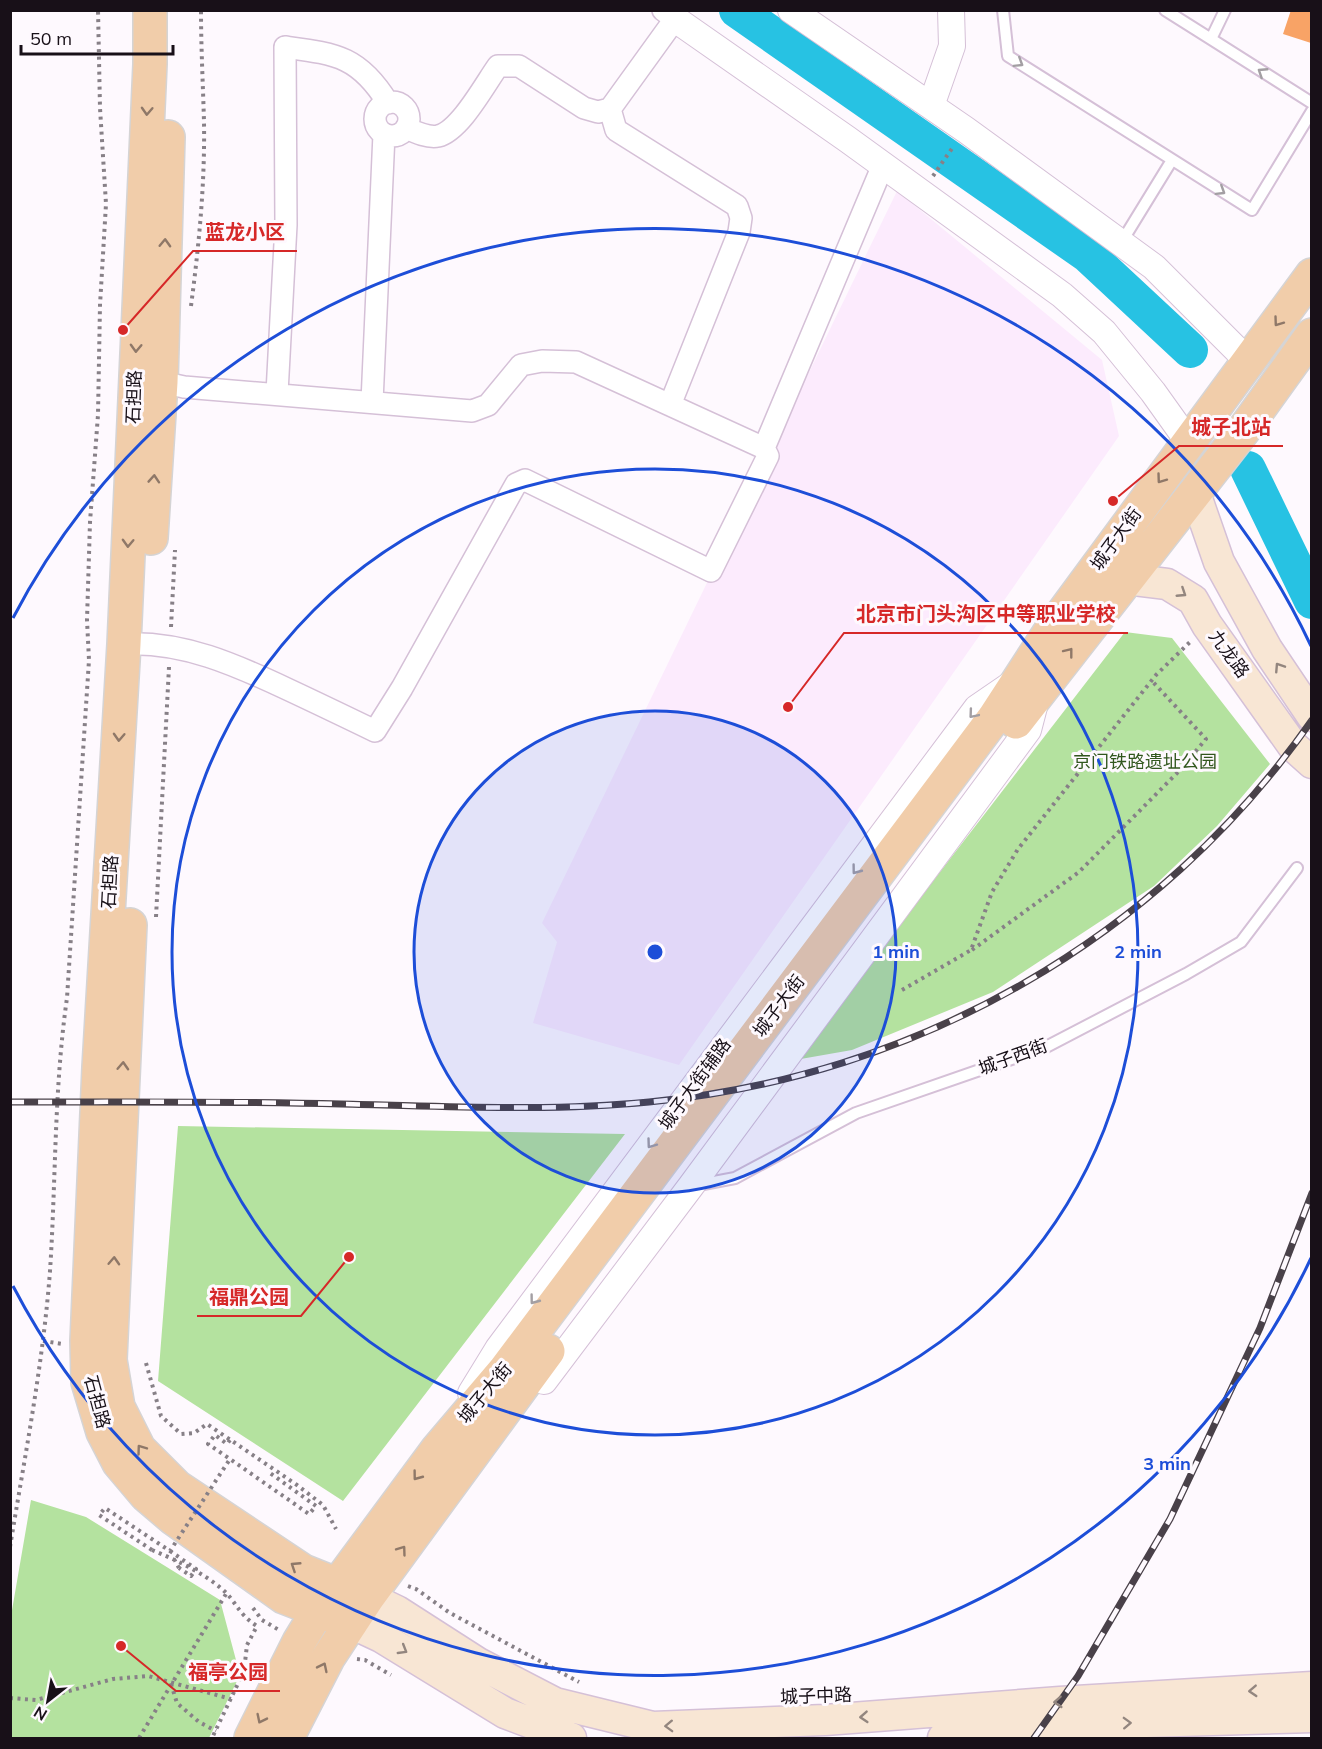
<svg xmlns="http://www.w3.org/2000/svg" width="1322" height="1749" viewBox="0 0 1322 1749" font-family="Mulish,'Noto Sans SC',sans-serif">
  <rect width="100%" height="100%" fill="#fef9fe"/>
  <path fill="#fcebfd" d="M897,191L1102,360L1119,436L679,1065L533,1023L557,942L542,923Z"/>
  <path fill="#b4e29f" d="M1125,632L1172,638L1270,764L1217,826L1154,886L993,992L852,1050L795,1060Z
    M178,1126L625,1134L343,1501L158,1381Z
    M31,1500L86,1517L220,1600L240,1675L209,1738H11V1616Z"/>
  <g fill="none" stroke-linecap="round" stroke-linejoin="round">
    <path stroke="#27c2e3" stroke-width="36" d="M737,10L1088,255L1190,350
      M1248,469L1312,601"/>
  </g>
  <path fill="#f8a366" d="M1291,10H1311V43L1283,34Z"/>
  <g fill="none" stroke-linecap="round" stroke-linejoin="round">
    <g stroke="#d5c0d7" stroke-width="14">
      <path id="service" d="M1003,10L1008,56L1252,210L1312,111
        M1165,10L1211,39
        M1225,10L1211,39L1312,103
        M1121,243L1172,160
        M698,1185L735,1178L856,1113L1046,1047L1186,974L1241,942L1297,868"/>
    </g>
    <g stroke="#d5c0d7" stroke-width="24">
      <path id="minor" d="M375 119a17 17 0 1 1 34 0a17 17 0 1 1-34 0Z
        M610,109L616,130L737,206L741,218L739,232L670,405
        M406,128C415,132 428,138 438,136C460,131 485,84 498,66H519L584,108L598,112L610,109L675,19L663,10
        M277,393L286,225L285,47C336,54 359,56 388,103
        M372,402L384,134
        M764,448L883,165
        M124,644C183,641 236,665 287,689C317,703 346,717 375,731L402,688L516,484L525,480L711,571L768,456L764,448L576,362L542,361L521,365L488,405L472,411L184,387L161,382"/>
    </g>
    <g stroke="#d5c0d7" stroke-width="28">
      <path id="tertiary" d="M791,10L966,130L1154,267L1249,362
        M675,19L847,139L1062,295L1104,332L1153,392L1188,441
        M931,106L952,46L951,10
        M544,1381L691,1186L1028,730L1035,703
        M471,1393L498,1349L977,708L1012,684"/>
    </g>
    <g stroke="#d5c0d7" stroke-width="33">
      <path id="secondary" d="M1195,493L1219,562L1267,649L1312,716
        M1126,579L1167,584L1193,600L1207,625L1293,746L1312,763
        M368,1597L397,1611L478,1663L555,1703L653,1727L825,1720L1060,1702L1312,1687
        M351,1623L381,1637L505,1713L571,1738
        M943,1738L1045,1725L1312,1717"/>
    </g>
    <g stroke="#d5d4d5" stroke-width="36">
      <path id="primary" d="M150,10V64L124,644L99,1067L87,1341L88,1382L103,1432L119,1463L146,1495L173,1518L284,1597L351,1623
        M151,538L161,382L168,137
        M1016,722L1243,431L1312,335
        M130,925L110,1360L118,1407L139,1449L177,1487L303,1571L358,1593
        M251,1738L299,1642L318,1611L437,1450L505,1370L994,718L1055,624L1312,275
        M287,1738L328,1658L368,1597L548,1351"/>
    </g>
    <path stroke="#878087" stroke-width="4" stroke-dasharray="3 4.5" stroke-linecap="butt" d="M933,176L953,147
      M191,306C199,245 205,183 204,122C203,85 201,48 201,10
      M171,627L175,550
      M156,917L169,667
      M972,950L1079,872L1178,772L1206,739L1152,681
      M902,990L971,950L992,892L1018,849L1156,675L1190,642
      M43,1341L63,1344
      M146,1363L161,1416L181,1434L194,1433L207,1424L297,1485L323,1505L336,1529
      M230,1440L227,1444L215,1435L208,1444L230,1459
      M10,1547C25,1455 43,1364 50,1271C56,1180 54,1088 67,998L89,660L87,620L90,522L98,415L100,305L106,204L100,108L98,10
      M152,1550C176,1560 202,1572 222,1589C236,1601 238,1614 257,1626L247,1645L244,1671L212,1738
      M174,1559L179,1568
      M408,1586L416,1589L450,1613L579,1682
      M253,1608L262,1620L279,1630
      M357,1659L365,1660L391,1675
      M171,1684L177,1703L199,1722L216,1731
      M10,1698L36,1700L113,1679L148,1676L231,1699
      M139,1738L226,1594"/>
    <use href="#service" stroke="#fff" stroke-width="10"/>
    <use href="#minor" stroke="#fff" stroke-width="21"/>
    <use href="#tertiary" stroke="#fff" stroke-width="26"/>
    <use href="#secondary" stroke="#f8e6d4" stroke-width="30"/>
    <use href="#primary" stroke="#f1cdaa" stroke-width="33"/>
    <g stroke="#494149" stroke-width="7">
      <path id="rail" d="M10,1102C121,1102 231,1101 341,1104C444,1106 546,1112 649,1102C915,1077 1159,939 1312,720
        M1034,1738L1078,1676L1170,1519L1260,1328L1312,1193"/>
    </g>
    <use href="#rail" stroke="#fef9fe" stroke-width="4.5" stroke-dasharray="14" stroke-linecap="butt"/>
    <path stroke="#878087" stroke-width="4" stroke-dasharray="3 4.5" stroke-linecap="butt" d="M152,1550L99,1515L105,1508L170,1551L230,1459L309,1514L316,1506L270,1473
      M170,1551L196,1569L191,1576L179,1568"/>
  </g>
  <defs><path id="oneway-chevron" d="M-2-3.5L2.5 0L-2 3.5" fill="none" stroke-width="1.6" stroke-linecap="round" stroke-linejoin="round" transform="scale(1.5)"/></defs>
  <g stroke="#a39fa3">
    <use href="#oneway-chevron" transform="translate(1019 63) rotate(32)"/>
    <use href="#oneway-chevron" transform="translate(1262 72) rotate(-147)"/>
    <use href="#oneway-chevron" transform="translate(1221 191) rotate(32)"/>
    <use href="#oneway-chevron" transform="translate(973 714) rotate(130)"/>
    <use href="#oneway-chevron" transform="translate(856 870) rotate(127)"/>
    <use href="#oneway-chevron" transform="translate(651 1144) rotate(126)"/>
    <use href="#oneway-chevron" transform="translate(534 1300) rotate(127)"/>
  </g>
  <g stroke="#8f7868">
    <use href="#oneway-chevron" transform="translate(147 111) rotate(93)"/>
    <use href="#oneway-chevron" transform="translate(165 243) rotate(-88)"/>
    <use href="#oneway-chevron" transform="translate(1278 322) rotate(126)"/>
    <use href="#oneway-chevron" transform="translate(136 348) rotate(92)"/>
    <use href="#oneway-chevron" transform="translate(154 479) rotate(-86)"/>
    <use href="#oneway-chevron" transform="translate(1161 479) rotate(126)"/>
    <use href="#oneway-chevron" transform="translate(128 543) rotate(92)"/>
    <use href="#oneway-chevron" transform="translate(1069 652) rotate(-52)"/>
    <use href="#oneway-chevron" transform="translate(119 737) rotate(93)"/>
    <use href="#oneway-chevron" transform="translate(123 1066) rotate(-87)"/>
    <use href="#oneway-chevron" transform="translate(114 1261) rotate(-87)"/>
    <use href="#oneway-chevron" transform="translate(141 1449) rotate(-126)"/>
    <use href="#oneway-chevron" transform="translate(417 1476) rotate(127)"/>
    <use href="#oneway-chevron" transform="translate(402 1550) rotate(-54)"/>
    <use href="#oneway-chevron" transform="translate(295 1566) rotate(-147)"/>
    <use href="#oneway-chevron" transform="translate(323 1667) rotate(-64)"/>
    <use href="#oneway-chevron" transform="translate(261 1719) rotate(116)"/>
  </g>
  <g stroke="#93867f">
    <use href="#oneway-chevron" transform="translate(1182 593) rotate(33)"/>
    <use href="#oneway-chevron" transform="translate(1279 667) rotate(-123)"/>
    <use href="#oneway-chevron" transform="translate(403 1650) rotate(31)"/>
    <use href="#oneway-chevron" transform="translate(1253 1691) rotate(177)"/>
    <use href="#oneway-chevron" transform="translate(1058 1702) rotate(176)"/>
    <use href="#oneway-chevron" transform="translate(864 1717) rotate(176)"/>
    <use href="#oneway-chevron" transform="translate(1127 1723) rotate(-2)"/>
    <use href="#oneway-chevron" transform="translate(669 1726) rotate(178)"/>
  </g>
  <circle cx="655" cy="952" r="241" fill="#1d4ed8" fill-opacity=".12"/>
  <g fill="none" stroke="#1d4ed8" stroke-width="3">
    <circle cx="655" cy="952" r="241"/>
    <circle cx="655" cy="952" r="483"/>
    <path d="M1311 1258A724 724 0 0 1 13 1286M13 618A724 724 0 0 1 1311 646"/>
  </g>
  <g text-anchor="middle" stroke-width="6" stroke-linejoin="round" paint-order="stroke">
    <g font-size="18" fill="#181018" stroke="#fef9fe">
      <text transform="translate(134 397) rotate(-88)" y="6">石担路</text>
      <text transform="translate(1116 539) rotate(-54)" y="6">城子大街</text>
      <text transform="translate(1229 654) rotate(54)" y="6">九龙路</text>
      <text transform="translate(110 882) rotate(-87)" y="6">石担路</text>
      <text transform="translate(779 1006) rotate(-53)" y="6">城子大街</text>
      <text transform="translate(1013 1057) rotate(-20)" y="6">城子西街</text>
      <text transform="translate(695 1084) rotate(-54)" y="6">城子大街辅路</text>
      <text transform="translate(485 1393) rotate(-50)" y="6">城子大街</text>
      <text transform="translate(97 1402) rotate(75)" y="6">石担路</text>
      <text transform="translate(816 1696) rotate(-2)" y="6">城子中路</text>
    </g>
    <g font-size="18" fill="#32571e" stroke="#fef9fe">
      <text x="1145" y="768">京门铁路遗址公园</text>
    </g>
  </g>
  <circle cx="655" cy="952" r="9" fill="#1d4ed8" stroke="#fef9fe" stroke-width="3"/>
  <g font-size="18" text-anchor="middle" font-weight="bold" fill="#1d4ed8" stroke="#fef9fe" stroke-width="6" stroke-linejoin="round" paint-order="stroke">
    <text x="896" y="958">1 min</text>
    <text x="1138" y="958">2 min</text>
    <text x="1167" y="1470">3 min</text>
  </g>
  <path fill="none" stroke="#d62828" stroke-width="2" d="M123 330L193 251H297M1113 501L1179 446H1283M788 707L844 633H1128M349 1257L301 1316H197M121 1646L176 1691H280"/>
  <g fill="#d62828" stroke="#fef9fe" stroke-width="2">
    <circle cx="123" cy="330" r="6"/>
    <circle cx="1113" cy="501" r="6"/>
    <circle cx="788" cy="707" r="6"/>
    <circle cx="349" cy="1257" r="6"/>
    <circle cx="121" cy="1646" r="6"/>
  </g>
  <g font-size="20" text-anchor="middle" font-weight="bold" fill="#d62828" stroke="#fef9fe" stroke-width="6" stroke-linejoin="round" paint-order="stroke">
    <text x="245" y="239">蓝龙小区</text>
    <text x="1231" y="434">城子北站</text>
    <text x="986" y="621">北京市门头沟区中等职业学校</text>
    <text x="249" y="1304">福鼎公园</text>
    <text x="228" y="1679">福亭公园</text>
  </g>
  <rect width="1322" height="1749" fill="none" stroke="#181018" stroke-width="24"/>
  <g transform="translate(48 1701) rotate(211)" stroke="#fef9fe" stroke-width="4.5" paint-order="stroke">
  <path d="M0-4.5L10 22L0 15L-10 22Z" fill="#181018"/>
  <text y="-9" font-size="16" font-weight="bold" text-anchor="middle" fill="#181018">N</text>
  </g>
  <path d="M21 45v9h152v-9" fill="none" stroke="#181018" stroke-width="3"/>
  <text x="30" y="45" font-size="18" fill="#181018" stroke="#fef9fe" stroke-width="4.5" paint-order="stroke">50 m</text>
</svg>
